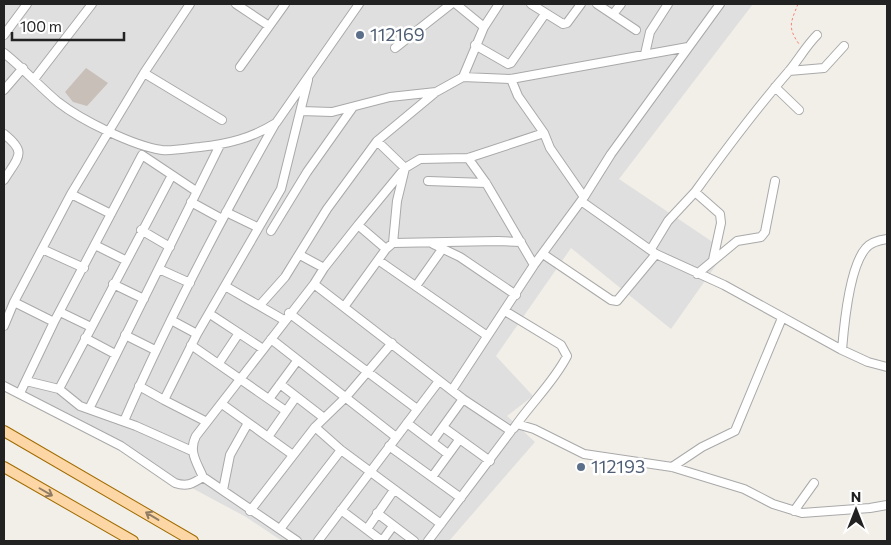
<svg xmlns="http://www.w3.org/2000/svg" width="891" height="545" viewBox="0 0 891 545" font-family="Commissioner,sans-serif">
  <rect width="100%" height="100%" fill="#f2efe9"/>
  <path fill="#e0dfdf" d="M4,4H753L619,179L726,251L671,329L571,248L496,356L533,396L507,416L535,442L449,541H282L246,517L4,387Z"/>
  <path fill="#c7bfb8" d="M86,68L108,83L87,106L73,102L65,92Z"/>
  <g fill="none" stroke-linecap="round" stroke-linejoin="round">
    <g stroke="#a9a9a9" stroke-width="10">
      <path id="minor" d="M236,4L269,26
        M456,4L484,27
        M531,4L563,24L567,23L581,4
        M597,4L636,30
        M614,13L621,4
        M4,35L27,4
        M475,45L508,64L511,63L545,14
        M395,48L451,4
        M4,53C23,68 40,87 58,102C81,120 133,146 162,150C174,151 188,148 200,147C228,144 252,138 276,123L359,4
        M645,54L650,32L668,4
        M240,67L285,4
        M789,71L824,68L844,46
        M144,73L222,120
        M463,77L511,79L688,47
        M35,78L92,4
        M511,79L518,96L544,133L550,148L584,197
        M775,87L799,110
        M4,90L23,68
        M301,111L332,112L390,97L436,92
        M4,134C28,153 18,157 4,180
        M468,158L486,183L534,265
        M428,181L486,183
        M695,192C726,149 755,110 789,71C799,59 806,46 817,35
        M71,194L111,214
        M581,201L656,254L724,285L842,350L868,362L887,367
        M191,202L222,219
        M226,212L257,227
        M358,225L405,168L377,141
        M141,230L170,247
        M271,231L307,172L353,107
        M393,243L397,201L405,168L420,159L468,158L544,133
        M433,244L460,257L516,295
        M95,245L125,260
        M42,249L84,268
        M651,249L668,221L695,192L720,214L721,223L713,260
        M543,254L611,300L617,301L656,254
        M300,255L324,268
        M378,260L486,335
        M159,269L190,283
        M697,274L737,241L761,237L765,232L775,181
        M113,284L144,299
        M314,284L324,268L358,225L386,249
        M225,286L284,320
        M416,286L443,248
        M14,302L54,322
        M260,305L285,277L327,209L377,141L436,92L463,77L484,27L499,4
        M344,307L386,249L393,243L498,241L521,242
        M505,311L561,345L567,356C554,382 530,404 514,428
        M60,312L91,327
        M289,313L417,409
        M210,314L263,349
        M171,320L197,334
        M4,326L14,302L71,194L144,73L190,4
        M125,335L155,350
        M85,338L115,354
        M271,339L396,437
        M191,345L286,411
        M842,350C844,325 849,267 866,248C871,242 880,240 887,239
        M219,363L239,333
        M26,381L59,389L80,406L136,426L192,451
        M280,384L324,418
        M4,386L121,446L175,483C187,487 192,484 203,477L297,541
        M139,386L164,400
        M59,389L172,175L196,191
        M452,390L534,265L584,197L611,154L720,4
        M20,393L54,322L142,155L172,175
        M269,399L297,361
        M222,404L293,455
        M89,409L220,145
        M124,421C168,320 220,221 275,124
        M207,422L164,400L197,334L281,189L308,80
        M407,423L448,454
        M517,424L534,429L584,454L672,467L744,489L773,504L802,513L870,508L887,505
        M315,427L341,450L441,524
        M443,427L490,461
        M268,437L296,397
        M432,442L463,399
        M389,446L461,498
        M672,467L702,447L735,431L782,318
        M203,477C197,463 188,451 196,436L314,284L463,399L511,431L428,541
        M432,477L459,440
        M223,490L230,455L248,423
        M341,510L382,541
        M250,511L315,427L346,397L392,343
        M794,511L814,483
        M377,513L414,541
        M280,529L341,450
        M367,529L394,490
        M318,541L439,381
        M382,541L393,526"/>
    </g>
    <g stroke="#a06b00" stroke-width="12">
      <path id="major" d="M4,431L193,541
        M4,467L133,541"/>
    </g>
    <path stroke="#fa8072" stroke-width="1" stroke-dasharray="2.5 2.5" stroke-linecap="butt" d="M798,4C791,22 787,27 799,44"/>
    <use href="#minor" stroke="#fff" stroke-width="8"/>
    <use href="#major" stroke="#fcd6a4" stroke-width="10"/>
  </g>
  <defs><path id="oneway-shaft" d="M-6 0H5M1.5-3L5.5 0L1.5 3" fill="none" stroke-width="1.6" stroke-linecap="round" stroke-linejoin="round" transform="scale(1.25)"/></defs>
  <g stroke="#8f7c63">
    <use href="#oneway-shaft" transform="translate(46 492) rotate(30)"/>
    <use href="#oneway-shaft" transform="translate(152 516) rotate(-149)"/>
  </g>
  <g fill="#5c6f8a" stroke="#fff" stroke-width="2">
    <circle cx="360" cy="35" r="5"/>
    <circle cx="581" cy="467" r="5"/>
  </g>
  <g text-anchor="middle" stroke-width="5" stroke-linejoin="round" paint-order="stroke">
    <g font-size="18" fill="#4e5e75" stroke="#fff" text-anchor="start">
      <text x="370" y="41">112169</text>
      <text x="591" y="473">112193</text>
    </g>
  </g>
  <rect width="891" height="545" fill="none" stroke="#222222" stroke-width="10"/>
  <g transform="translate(856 510)" stroke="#ffffff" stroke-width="4" paint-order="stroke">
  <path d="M0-4L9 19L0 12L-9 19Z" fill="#222222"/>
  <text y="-8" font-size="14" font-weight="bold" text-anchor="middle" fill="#222222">N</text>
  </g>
  <path d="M12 32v8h112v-8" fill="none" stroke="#222222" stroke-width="2.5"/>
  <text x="20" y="32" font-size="15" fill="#222222" stroke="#ffffff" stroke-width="4" paint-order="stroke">100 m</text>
</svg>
